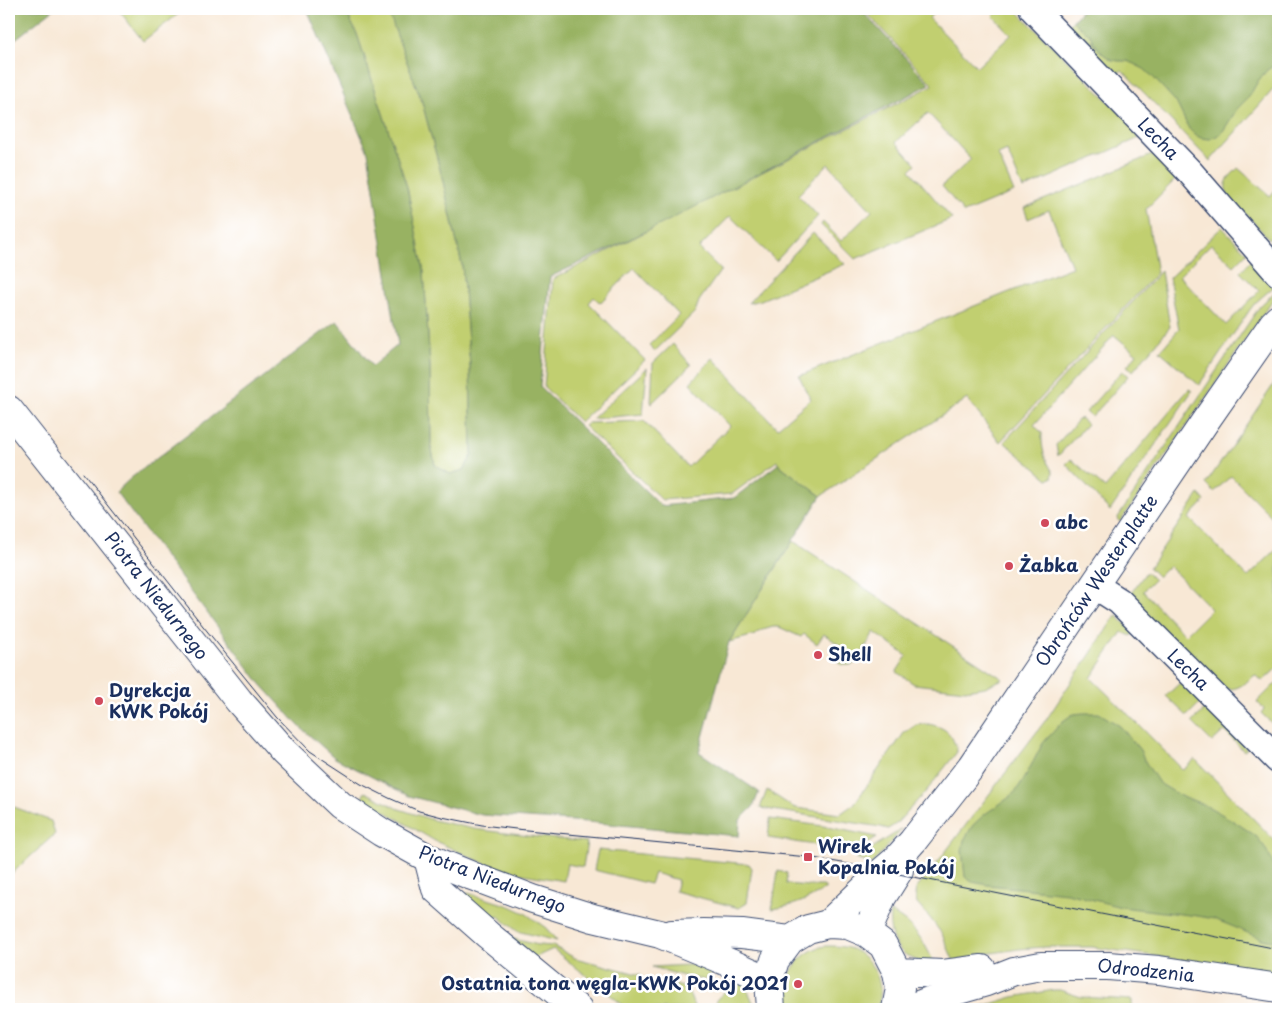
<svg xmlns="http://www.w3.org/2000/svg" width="1287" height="1018" viewBox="0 0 1287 1018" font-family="'Playpen Sans',sans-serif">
  <rect width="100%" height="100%" fill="#fff"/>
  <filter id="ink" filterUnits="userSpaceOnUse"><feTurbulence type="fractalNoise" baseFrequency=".02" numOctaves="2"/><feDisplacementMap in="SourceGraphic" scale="10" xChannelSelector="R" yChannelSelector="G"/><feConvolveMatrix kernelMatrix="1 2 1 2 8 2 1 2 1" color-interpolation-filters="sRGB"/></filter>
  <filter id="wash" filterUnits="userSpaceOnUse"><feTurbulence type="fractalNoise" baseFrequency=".0096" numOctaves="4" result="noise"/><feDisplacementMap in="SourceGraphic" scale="20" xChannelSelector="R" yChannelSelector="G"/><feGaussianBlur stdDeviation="1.12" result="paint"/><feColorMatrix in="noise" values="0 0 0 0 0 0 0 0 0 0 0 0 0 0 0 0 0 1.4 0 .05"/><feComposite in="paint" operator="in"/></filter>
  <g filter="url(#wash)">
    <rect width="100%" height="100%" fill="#f8e8d5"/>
    <path fill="#c1cf70" stroke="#6e7f67" d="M118,9H185L143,41Z
      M345,9H386L392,22L422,102L442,177L462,265L470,365L472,455L464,470L450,474L435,465L431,445L430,367L424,272L407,187L357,34Z
      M863,9H938L929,18L977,67L1011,35L993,16L1000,9H1015L1144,136L1023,189L1007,151L998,155L1014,192L964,213L942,186L971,159L928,113L896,142L916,164L910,170L952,219L855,259L821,225L823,222L841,241L872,211L828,164L798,195L818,216L776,261L730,216L699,248L721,270L699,301L695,312L655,351L649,345L679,315L634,268L600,303L594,297L589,303L645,360L580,422L544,387L553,279L933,85Z
      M1083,9H1278V84L1210,161L1122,70L1112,78L1064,31Z
      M1159,152L1181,174L1146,209L1157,273L1000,442L967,399L821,496L778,464L777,461L732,494L662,500L584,426L588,423L644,421L688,467L730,426L690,383L713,358L777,428L811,399L799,376L1072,267L1049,210L1028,219L1024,208Z
      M1238,168L1270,196L1278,187V248L1229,197C1221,184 1229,177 1238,168Z
      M1222,227L1247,253L1234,266L1211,244L1179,276L1226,325L1259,291L1240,272L1253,258L1277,284L1255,303L1249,311L1199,385L1160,351L1179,329L1169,278Z
      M813,233L845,264L761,300L748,303Z
      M1161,271L1170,327L1133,371L1127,366L1137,354L1114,335L1034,425L1042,433C1041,448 1045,460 1053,472L1052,478L1048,479L1004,442Z
      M1278,289V292L1120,522L1117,519L1260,306Z
      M673,344L691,365L651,404L653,363Z
      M647,368L643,414L592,419Z
      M1122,371L1128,376L1092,417L1086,412Z
      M1276,381L1278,384V523L1231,476L1214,492L1206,484Z
      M1189,389L1192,391L1110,511L1066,464L1071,459L1105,488Z
      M1080,418L1087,424L1058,456L1056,445Z
      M1199,494L1205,501L1189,518L1248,577L1278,548V667L1263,681L1255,675C1245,683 1239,690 1226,689L1127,599L1146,572L1154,580L1143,591L1185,635L1211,609L1169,566L1158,577L1149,568Z
      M793,541L1003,679L985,687L965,690L914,684L898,673L897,671L907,656L874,632L857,662C851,666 845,666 839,663L842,659L840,658L845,649L824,634L817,644L804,634L801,637L779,627H773L763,630L755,635L729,642Z
      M1116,615L1134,632L1131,636L1122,632L1091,678L1138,724L1183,770L1195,759L1278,844V974L1092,947H1044L1019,949L978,955L954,962L942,934L930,918L917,904L915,894L916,889L927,876L1048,717L1079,670H1080Z
      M1182,681L1202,701L1187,716L1166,696Z
      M1278,681V729L1261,713L1264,709L1257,702Z
      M1208,707L1247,749L1244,751L1224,731L1212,742L1192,722Z
      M928,724C946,727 953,734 957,752L928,789L896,824L888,829L881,827L760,808L767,790L791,806L796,808L840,814L854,804L904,733L916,725Z
      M365,792L399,809L433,820L474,829L528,836L587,842L583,867L567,864L564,881L499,870L435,841L362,798Z
      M9,805L51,821L55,834L9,876Z
      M770,819L823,826L877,837L855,851L768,838Z
      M902,829L872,864L855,859Z
      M598,850L749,864L752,868L747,903L739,908L675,891L678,880L654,873L650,884L594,870Z
      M778,871L787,873L786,884L809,886H823L825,887V889C807,901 793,906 772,909Z
      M468,893L510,906L525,913L546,928L557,941L517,931L498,916L490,922L462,895Z
      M890,912C914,924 924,941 935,965C903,960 887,946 890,912Z
      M510,938L538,945L553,946L575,958L641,975L639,985L660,991L663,982L687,988L695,1009H628L553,949L534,958Z
      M826,946C836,946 847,946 856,951C876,962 886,989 877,1009H789C780,988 791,962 811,951C815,948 821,947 826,946Z
      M705,964L720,966L704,980L687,977L652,967Z
      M738,979L748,991L756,1009H719L716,1000Z
      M1054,990H1060L1081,997L1132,1000V1008L1068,1005L1059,1009H974L1013,997Z"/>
    <path fill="#98b262" stroke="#5a7060" d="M9,9H54L9,44Z
      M307,9H345L357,34L407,187L424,272L430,367L431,445L435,465L450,474L464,470L472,455L470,365L462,265L442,177L422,102L392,22L386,9H860L930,84L664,223L550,277L540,387L661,506L734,498L778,464L821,496L729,642L699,752L759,792L753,807L740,820L739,836L587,822L482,815L409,796L335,758L299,726L260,683L116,492L131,478L337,321L372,366L398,345L368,152Z
      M1083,9H1278V61L1275,65L1267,70L1258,81L1249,97L1237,109L1225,128L1221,134L1210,139L1201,138L1195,135L1189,129L1176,102L1152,76L1144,69L1134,64L1127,61H1119L1112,60L1103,54L1093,43L1090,34L1083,30L1073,21Z
      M1084,713H1099L1120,726L1140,750L1146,763L1159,783L1184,798L1195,801L1209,807L1232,820L1256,836L1264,846L1278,872V942L1262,939L1234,927L1214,919L1198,916L1121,907L1067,893L988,885L972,882L965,877L962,850L964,840L973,825L985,814L1007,799L1015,792L1024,779L1043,743L1063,721L1073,714Z"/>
  </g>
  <g filter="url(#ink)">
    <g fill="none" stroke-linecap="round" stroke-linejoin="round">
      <g stroke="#3c4b70" stroke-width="29">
        <path id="minor" d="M1033,9L1190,172L1278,273
          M1094,585L1119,601L1278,760"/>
      </g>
      <g stroke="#3c4b70" stroke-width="30">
        <path id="tertiary" d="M9,410L239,701L284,752L340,805L381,832L428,858L472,876L533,899L593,918L660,934L730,963L769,980
          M428,858L436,889L488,935L578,1009
          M828,924L883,871L896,860L913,841L971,767L1204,423L1273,324L1278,319
          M867,933L882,897L899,870
          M672,934L704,933L742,934L790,940
          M897,972L943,974L982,969
          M771,1009L769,980L775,960L790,940L808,929L828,924L848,925L867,933L883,945L897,972L900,988L896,1009
          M908,1009L955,991L986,982L1014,971L1041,966H1108L1159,970L1278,988"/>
      </g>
      <use href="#minor" stroke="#fff" stroke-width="26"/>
      <use href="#tertiary" stroke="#fff" stroke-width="28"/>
      <path stroke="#1b2f5e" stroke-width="1" d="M83,473L203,626L277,717L310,751L361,784L389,798L419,811L442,817L482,825L516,829L808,857L848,864L1278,949"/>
    </g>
  </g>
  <g fill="#d1495b" stroke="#fff" stroke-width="2">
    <circle cx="1045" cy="523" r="5"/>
    <circle cx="1009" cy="566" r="5"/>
    <circle cx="818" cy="655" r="5"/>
    <circle cx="99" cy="701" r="5"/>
    <rect x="803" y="852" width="10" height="10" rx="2.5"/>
    <circle cx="798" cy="984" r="5"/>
  </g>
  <g text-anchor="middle" stroke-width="5" stroke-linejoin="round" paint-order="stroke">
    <g font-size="18" fill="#1b2f5e" stroke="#fff">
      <text transform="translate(1158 139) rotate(46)" y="6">Lecha</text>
      <text transform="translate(1097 581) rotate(-56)" y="6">Obrońców Westerplatte</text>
      <text transform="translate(156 596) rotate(52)" y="6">Piotra Niedurnego</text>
      <text transform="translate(1188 670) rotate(44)" y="6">Lecha</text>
      <text transform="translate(492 880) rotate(21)" y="6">Piotra Niedurnego</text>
      <text transform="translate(1146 971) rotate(6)" y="6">Odrodzenia</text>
    </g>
    <g font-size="18" font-weight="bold" fill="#1b2f5e" stroke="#fff" text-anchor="start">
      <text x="1055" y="529">abc</text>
      <text x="1019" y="572">Żabka</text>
      <text x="828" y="661">Shell</text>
      <text x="109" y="697">Dyrekcja<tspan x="109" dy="21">KWK Pokój</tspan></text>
      <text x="818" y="853">Wirek<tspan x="818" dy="21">Kopalnia Pokój</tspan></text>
      <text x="788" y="990" text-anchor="end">Ostatnia tona węgla-KWK Pokój 2021</text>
    </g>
  </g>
  <rect width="1287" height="1018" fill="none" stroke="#fff" stroke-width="30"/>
</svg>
